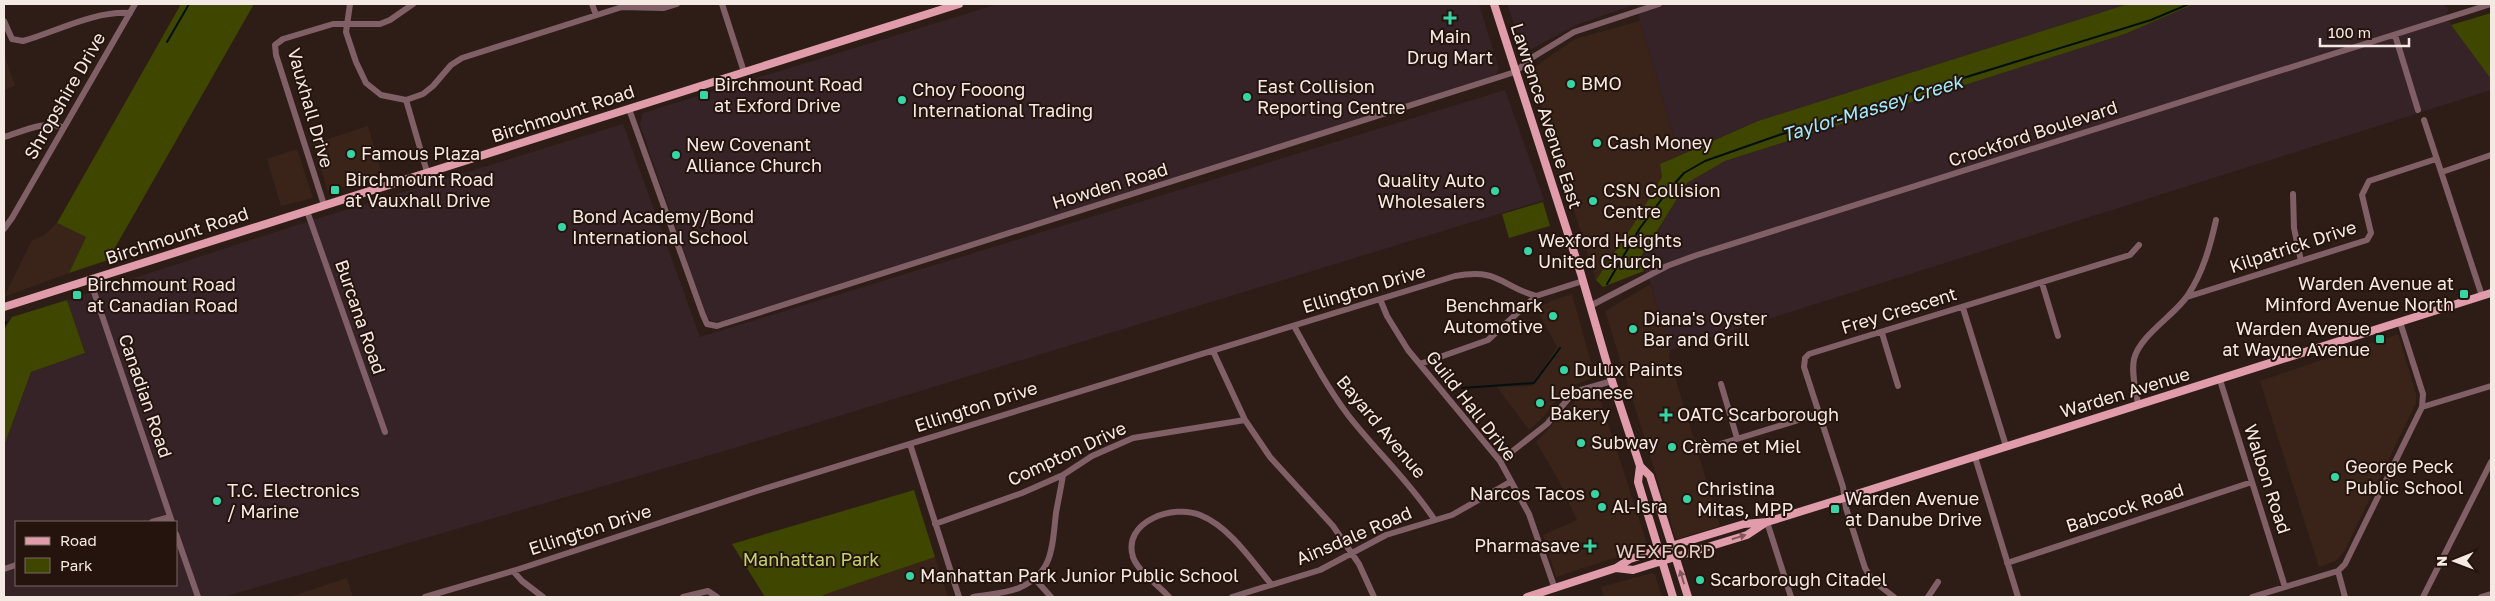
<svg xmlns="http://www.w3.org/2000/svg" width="2495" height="601" viewBox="0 0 2495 601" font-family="'Golos Text',sans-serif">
  <rect width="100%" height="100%" fill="#2e1d16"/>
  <path fill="#3a2419" d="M1640,21L1679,155L1660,164L1662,177L1633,225L1596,280L1530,70L1575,39Z
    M4,54L15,86L4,90Z
    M368,126L383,177L328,191L313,144Z
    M297,149L313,198L281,206L267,159Z
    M57,223L86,237L69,273L4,297L32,240L43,236Z
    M1651,284L1670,350L1669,357L1720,526L1676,539L1605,311Z
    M1572,294L1595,377L1565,389L1544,416L1529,430L1497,387L1532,386L1557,347L1537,309L1551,301Z
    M2398,334L2416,394V403L2344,552L2335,561L2319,567L2260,381Z
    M1598,392L1648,547L1556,577L1543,535L1577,520L1558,479L1536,442L1577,399Z
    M935,557L948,597H824L822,595Z
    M1652,573L1655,575L1662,597H1604L1601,587Z
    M347,578L353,597H290Z"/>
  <path fill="#362328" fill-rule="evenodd" d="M998,4H1479L1499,69L1495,76L722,321H712L707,317L640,125L643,113Z
    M1507,4H1636L1576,25L1524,53Z
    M1637,4H2128L1758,121L1679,155L1640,21Z
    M2194,4H2444L2449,10L2446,13L2451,25L2491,79V90L1670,350L1651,284L1640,259L1687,183L1725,161L2125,34Z
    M1505,90L1544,200L734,448L223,597H4V446L31,372L85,353L67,300L300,224L623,124L700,337ZM16,522H176V585H16Z"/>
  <path fill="#3e4600" d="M181,4H254L108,260L69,273L86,237L57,223Z
    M2128,4H2194L2125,34L1725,161L1687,183L1640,258L1644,271L1603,287L1596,280L1633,225L1662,177L1660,164L1758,121Z
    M2491,13V79L2451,25Z
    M1543,202L1550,226L1509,238L1502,214Z
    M67,300L85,353L31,372L4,446V330L12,317Z
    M914,490L935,557L823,595L824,597H765L732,544Z"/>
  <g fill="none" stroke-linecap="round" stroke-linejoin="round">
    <path stroke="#040f12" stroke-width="2" d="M167,42L189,4
      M1607,284L1640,228L1667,192L1684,173L1705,161L1779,135L2151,20L2189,4
      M4,325L6,322
      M1462,388L1534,383L1560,348"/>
    <path stroke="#815f66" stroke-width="6" d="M350,4L346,32L356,62L366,83L381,95L406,100L423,94L433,86L451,65L462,58L622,7L664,8L677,4
      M592,4L596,15
      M722,4L744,72
      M4,21L12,39L23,41C58,31 93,11 130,13
      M2395,35L2418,110
      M406,100L427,172
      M629,109L703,315L707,324L717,326L1515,72L1533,57L1574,32L1659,4
      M2424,120L2482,296
      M4,137C21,132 45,120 62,127
      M2442,172L2491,155
      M2293,194L2294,228L2301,261
      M324,205L276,55L275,45L283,39L333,24H380L390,20L413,4
      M307,211L385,432
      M4,229L12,218L135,4
      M90,280L172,522
      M2042,283L2058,336
      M2187,297L2367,240L2371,233L2362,195L2369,181L2436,159
      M1380,299L1387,316L1408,350L1500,461L1529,514L1555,589
      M1590,306L1667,266L1697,255L2491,4
      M1963,308L2006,446
      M1294,326C1311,357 1327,387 1348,415C1376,451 1409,481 1434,519
      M1882,333L1898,386
      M1213,351L1245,420L1270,457L1333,526L1359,564L1374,597
      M1420,364L1488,340L1536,296L1583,281
      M2220,380L2285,587
      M1721,384L1737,438
      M2138,404C2136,390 2131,373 2134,359C2140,335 2175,315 2188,295C2203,272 2210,247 2216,220
      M2422,407L2491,386
      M910,444L959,597
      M1701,450L1818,414
      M1975,457L2018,597
      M1500,461L1547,424L1574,392L1612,381
      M152,522L170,517
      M1767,522L1791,597
      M935,524L1022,493L1063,475L1092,456L1133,438L1245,420
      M176,534L198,597
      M2007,563L2252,482
      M4,569L16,565
      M513,571L522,581L543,597
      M2338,571L2345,597
      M1035,579L1051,597
      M425,597L513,571L760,490L1455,276C1500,268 1500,286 1536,296
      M683,597L708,591L717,597
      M973,597C988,594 1004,594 1019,588C1054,573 1052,546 1056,513C1058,501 1061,488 1063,475
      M1169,597C1159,585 1138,572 1133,557C1122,521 1174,504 1200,515C1230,527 1252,561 1271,584
      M1232,597L1320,570L1386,535L1452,515L1510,482
      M1894,597L1872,580L1865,568L1846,508L1843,487L1804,367L1805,358L1809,354L2130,255L2139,245
      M1928,597L1938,582
      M2252,597L2338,571L2345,564L2422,407L2423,394L2400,322
      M2423,597L2491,462
      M2481,597L2491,594"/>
    <path stroke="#e19cab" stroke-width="8" d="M1494,4L1581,274L1612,381L1640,466L1650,476L1688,597
      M4,307L959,4
      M1640,466L1638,482L1673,597
      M1616,568L1633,570L1662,561L1747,535L1765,523
      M1527,597L1616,568L1630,559L1658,550L1744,524L1767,522L1844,498L2491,293"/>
  </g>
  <defs><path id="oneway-solid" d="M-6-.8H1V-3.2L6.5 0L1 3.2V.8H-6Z" transform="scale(1.25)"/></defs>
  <g fill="#82585c">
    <use href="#oneway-solid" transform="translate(1739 537) rotate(-17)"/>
    <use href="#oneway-solid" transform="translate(1682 577) rotate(-107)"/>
  </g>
  <g fill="#37d4a6" stroke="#24140d" stroke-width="2">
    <path d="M1447.5 10.5h5v5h5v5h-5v5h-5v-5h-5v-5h5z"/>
    <circle cx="1571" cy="84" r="5"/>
    <rect x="699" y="90" width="10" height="10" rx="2.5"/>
    <circle cx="1247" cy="97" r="5"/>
    <circle cx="902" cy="100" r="5"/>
    <circle cx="1597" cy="143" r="5"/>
    <circle cx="351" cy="154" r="5"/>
    <circle cx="676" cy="155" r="5"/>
    <rect x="330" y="185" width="10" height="10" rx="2.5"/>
    <circle cx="1495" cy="191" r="5"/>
    <circle cx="1593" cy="201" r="5"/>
    <circle cx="562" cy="227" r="5"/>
    <circle cx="1528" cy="251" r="5"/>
    <rect x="2459" y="289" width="10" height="10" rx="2.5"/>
    <rect x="72" y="290" width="10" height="10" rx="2.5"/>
    <circle cx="1553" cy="316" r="5"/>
    <circle cx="1633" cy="329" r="5"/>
    <rect x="2375" y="334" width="10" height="10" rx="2.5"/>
    <circle cx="1564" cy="370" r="5"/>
    <circle cx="1540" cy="403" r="5"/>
    <path d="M1663.5 407.5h5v5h5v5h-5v5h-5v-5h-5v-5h5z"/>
    <circle cx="1581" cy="443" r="5"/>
    <circle cx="1672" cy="447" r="5"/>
    <circle cx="2335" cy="477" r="5"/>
    <circle cx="1595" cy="494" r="5"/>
    <circle cx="1687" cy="499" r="5"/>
    <circle cx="217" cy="501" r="5"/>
    <circle cx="1602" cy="507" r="5"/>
    <rect x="1830" y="504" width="10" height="10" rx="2.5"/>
    <path d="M1587.5 538.5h5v5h5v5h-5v5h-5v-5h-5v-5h5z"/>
    <circle cx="910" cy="576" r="5"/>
    <circle cx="1700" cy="580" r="5"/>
  </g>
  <g text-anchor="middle" stroke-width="4" stroke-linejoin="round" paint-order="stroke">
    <g font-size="18" fill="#f5e9e3" stroke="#24140d" text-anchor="start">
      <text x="1450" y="43" text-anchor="middle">Main<tspan x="1450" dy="21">Drug Mart</tspan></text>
      <text x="1581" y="90">BMO</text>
      <text x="714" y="91">Birchmount Road<tspan x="714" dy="21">at Exford Drive</tspan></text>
      <text x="1257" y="93">East Collision<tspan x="1257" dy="21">Reporting Centre</tspan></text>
      <text x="912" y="96">Choy Fooong<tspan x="912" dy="21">International Trading</tspan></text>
      <text x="1607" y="149">Cash Money</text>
      <text x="686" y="151">New Covenant<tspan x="686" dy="21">Alliance Church</tspan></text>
      <text x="361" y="160">Famous Plaza</text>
      <text x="345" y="186">Birchmount Road<tspan x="345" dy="21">at Vauxhall Drive</tspan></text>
      <text x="1485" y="187" text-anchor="end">Quality Auto<tspan x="1485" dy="21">Wholesalers</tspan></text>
      <text x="1603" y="197">CSN Collision<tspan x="1603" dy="21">Centre</tspan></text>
      <text x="572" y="223">Bond Academy/Bond<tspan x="572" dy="21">International School</tspan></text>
      <text x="1538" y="247">Wexford Heights<tspan x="1538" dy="21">United Church</tspan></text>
      <text x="2454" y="290" text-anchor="end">Warden Avenue at<tspan x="2454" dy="21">Minford Avenue North</tspan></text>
      <text x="87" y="291">Birchmount Road<tspan x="87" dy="21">at Canadian Road</tspan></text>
      <text x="1543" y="312" text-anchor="end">Benchmark<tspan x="1543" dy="21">Automotive</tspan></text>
      <text x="1643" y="325">Diana's Oyster<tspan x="1643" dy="21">Bar and Grill</tspan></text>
      <text x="2370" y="335" text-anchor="end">Warden Avenue<tspan x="2370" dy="21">at Wayne Avenue</tspan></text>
      <text x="1574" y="376">Dulux Paints</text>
      <text x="1550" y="399">Lebanese<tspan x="1550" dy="21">Bakery</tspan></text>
      <text x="1677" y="421">OATC Scarborough</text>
      <text x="1591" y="449">Subway</text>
      <text x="1682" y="453">Crème et Miel</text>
      <text x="2345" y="473">George Peck<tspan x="2345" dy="21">Public School</tspan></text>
      <text x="1697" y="495">Christina<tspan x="1697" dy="21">Mitas, MPP</tspan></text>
      <text x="227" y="497">T.C. Electronics<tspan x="227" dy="21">/ Marine</tspan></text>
      <text x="1585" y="500" text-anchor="end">Narcos Tacos</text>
      <text x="1845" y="505">Warden Avenue<tspan x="1845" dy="21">at Danube Drive</tspan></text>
      <text x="1612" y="513">Al-Isra</text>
      <text x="1580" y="552" text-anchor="end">Pharmasave</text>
      <text x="920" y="582">Manhattan Park Junior Public School</text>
      <text x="1710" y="586">Scarborough Citadel</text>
    </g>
    <g font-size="18" fill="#f5e9e3" stroke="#24140d">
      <text transform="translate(65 96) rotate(-60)" y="6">Shropshire Drive</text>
      <text transform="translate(310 108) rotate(74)" y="6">Vauxhall Drive</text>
      <text transform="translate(563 114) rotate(-18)" y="6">Birchmount Road</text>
      <text transform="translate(1546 116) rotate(72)" y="6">Lawrence Avenue East</text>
      <text transform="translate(2033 134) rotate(-18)" y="6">Crockford Boulevard</text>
      <text transform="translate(1110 186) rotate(-17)" y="6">Howden Road</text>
      <text transform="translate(177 236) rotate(-18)" y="6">Birchmount Road</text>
      <text transform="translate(2293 247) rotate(-18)" y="6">Kilpatrick Drive</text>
      <text transform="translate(1364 289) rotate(-17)" y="6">Ellington Drive</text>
      <text transform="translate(1899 311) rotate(-17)" y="6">Frey Crescent</text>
      <text transform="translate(360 317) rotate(71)" y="6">Burcana Road</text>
      <text transform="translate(2125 393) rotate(-17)" y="6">Warden Avenue</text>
      <text transform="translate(145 396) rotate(71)" y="6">Canadian Road</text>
      <text transform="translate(1471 406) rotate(52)" y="6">Guild Hall Drive</text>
      <text transform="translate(976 407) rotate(-18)" y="6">Ellington Drive</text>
      <text transform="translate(1381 427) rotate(50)" y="6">Bayard Avenue</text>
      <text transform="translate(1067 454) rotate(-25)" y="6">Compton Drive</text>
      <text transform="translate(2267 479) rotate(72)" y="6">Walbon Road</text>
      <text transform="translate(2125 508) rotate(-18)" y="6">Babcock Road</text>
      <text transform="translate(590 530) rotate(-18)" y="6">Ellington Drive</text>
      <text transform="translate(1354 536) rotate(-23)" y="6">Ainsdale Road</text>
    </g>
    <g font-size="18" fill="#c3d36c" stroke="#24140d">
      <text x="811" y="566">Manhattan Park</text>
    </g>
    <g font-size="19" font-style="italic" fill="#a1ebff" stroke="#24140d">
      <text transform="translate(1872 108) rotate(-17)" y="7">Taylor-Massey Creek</text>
    </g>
    <g font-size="19" letter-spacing="1" fill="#e3ccc1" stroke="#24140d">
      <text x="1666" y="558">WEXFORD</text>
    </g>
  </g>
  <rect width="2495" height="601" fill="none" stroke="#f5e9e3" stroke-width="10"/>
  <rect x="15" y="521" width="162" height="65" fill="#24140d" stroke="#786963"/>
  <rect x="25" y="537" width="25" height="8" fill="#e19cab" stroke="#786963"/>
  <text x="60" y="546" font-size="15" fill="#f5e9e3">Road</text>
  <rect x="25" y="558" width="25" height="15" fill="#3e4600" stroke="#786963"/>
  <text x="60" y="571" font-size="15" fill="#f5e9e3">Park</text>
  <g transform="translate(2455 561) rotate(269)" stroke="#24140d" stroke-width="4" paint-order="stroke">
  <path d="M0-4L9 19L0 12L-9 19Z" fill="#f5e9e3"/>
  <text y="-8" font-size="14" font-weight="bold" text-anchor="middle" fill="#f5e9e3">N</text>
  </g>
  <path d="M2320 38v8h89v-8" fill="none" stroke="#f5e9e3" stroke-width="2.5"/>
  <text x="2328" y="38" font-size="15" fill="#f5e9e3" stroke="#24140d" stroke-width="4" paint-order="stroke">100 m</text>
</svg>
